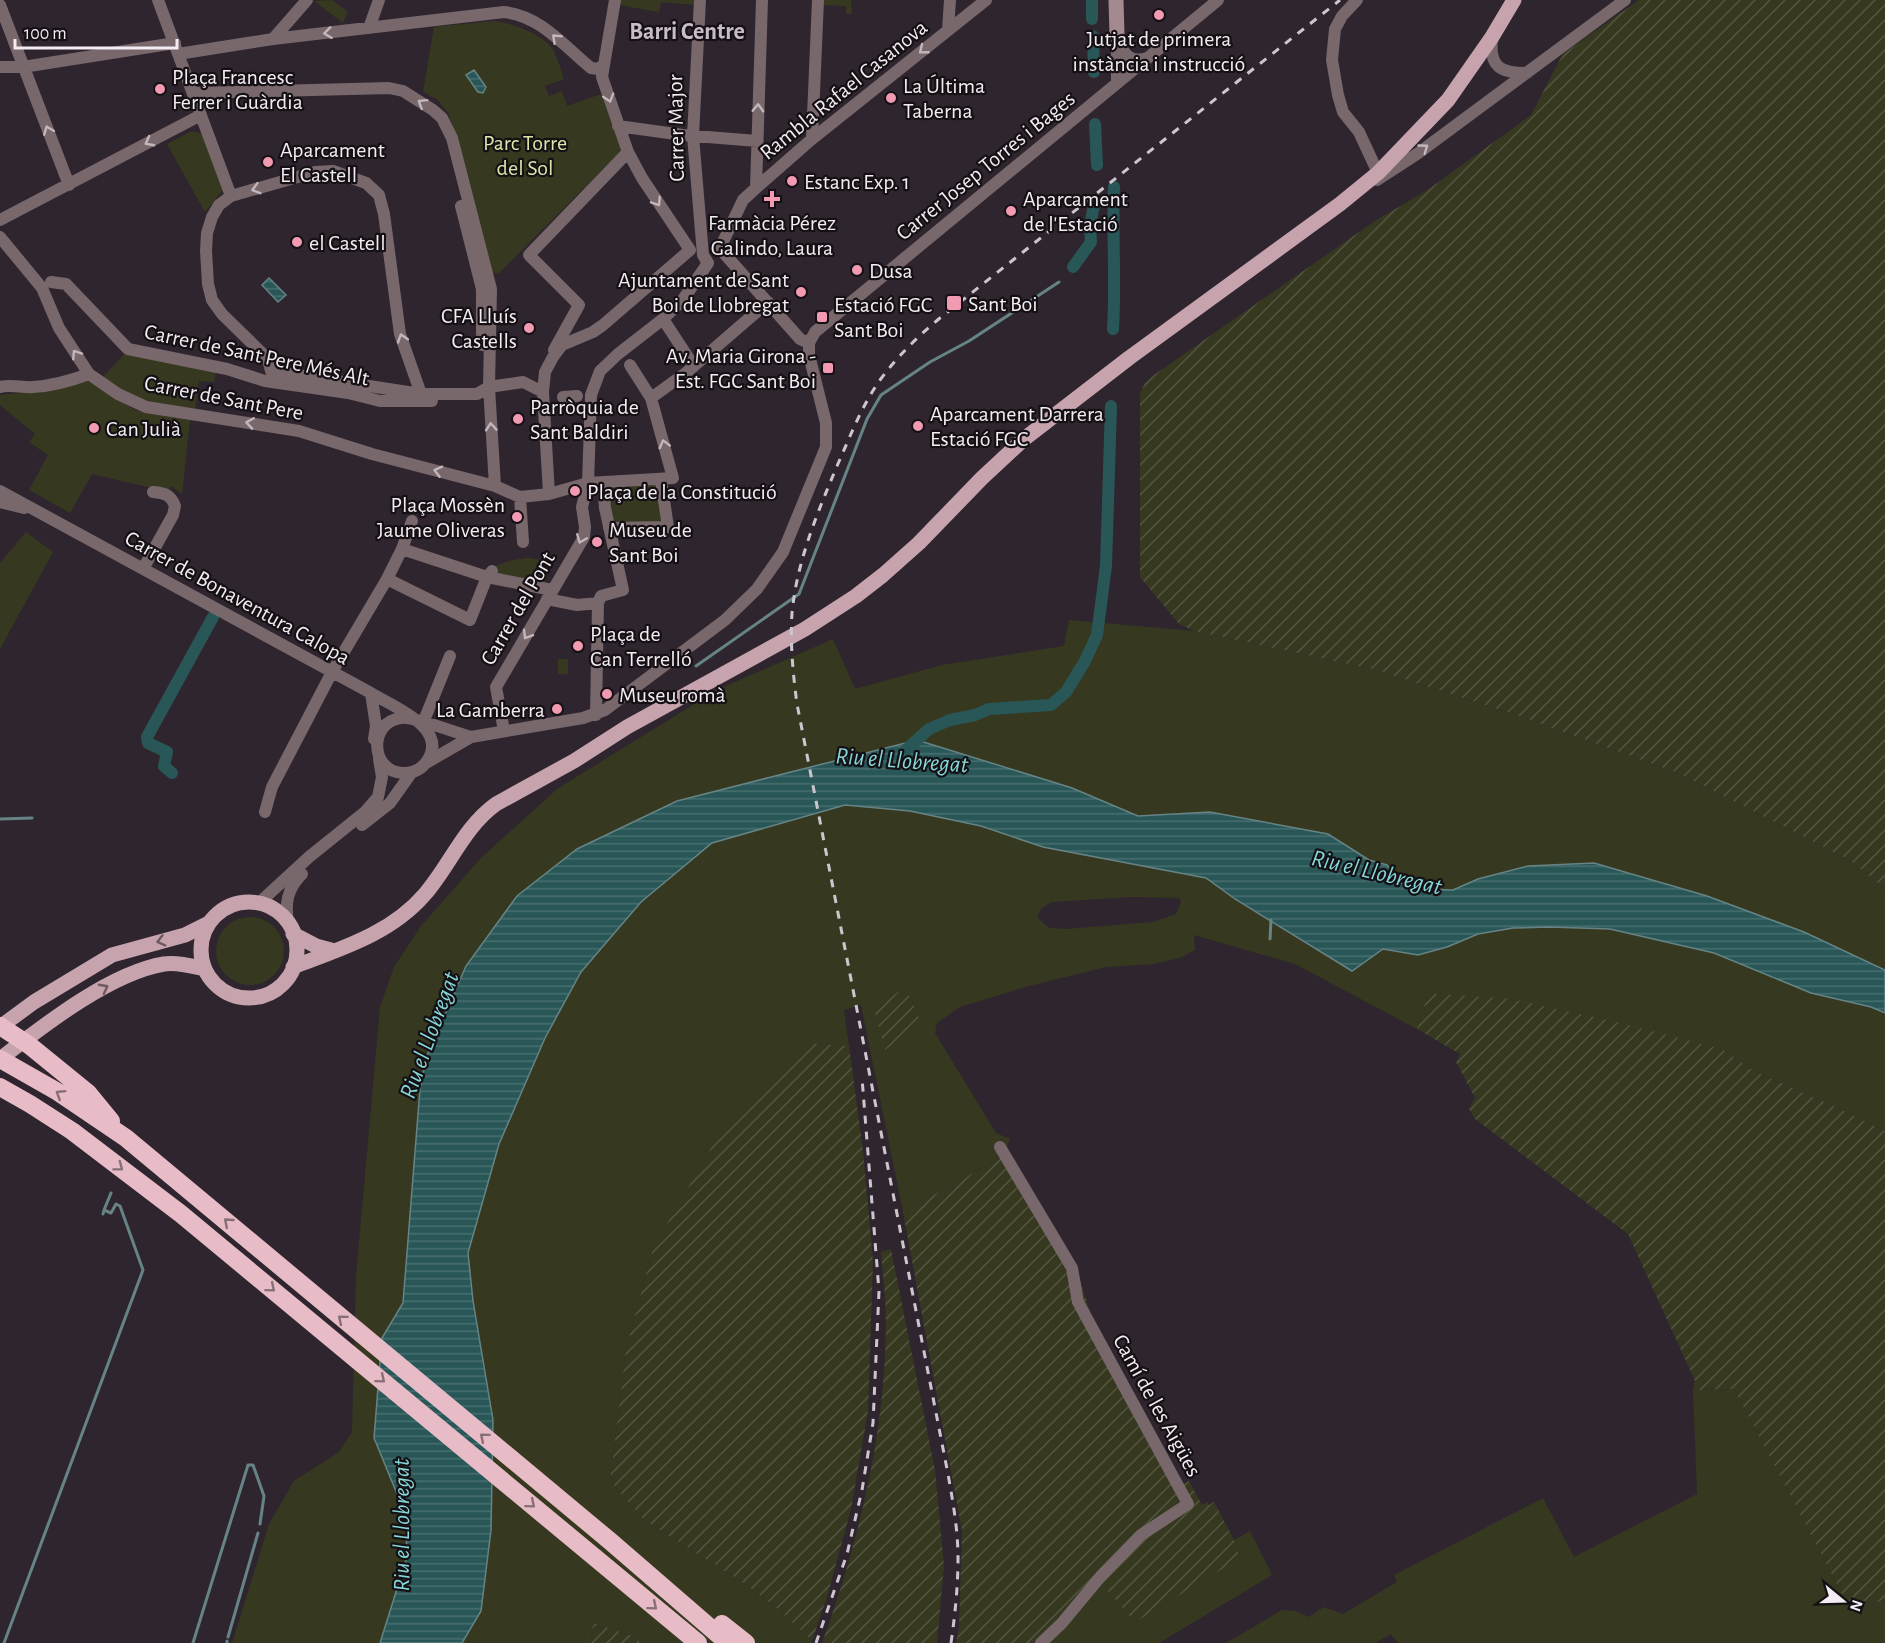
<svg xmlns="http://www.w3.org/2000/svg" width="1885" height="1643" viewBox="0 0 1885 1643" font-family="'Alegreya Sans',sans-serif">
  <defs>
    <pattern id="garden-furrows" width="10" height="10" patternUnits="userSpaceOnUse" patternTransform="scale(1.5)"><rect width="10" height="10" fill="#36391f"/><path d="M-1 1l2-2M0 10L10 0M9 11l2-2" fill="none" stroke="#545640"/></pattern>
    <pattern id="water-rules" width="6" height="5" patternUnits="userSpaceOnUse" patternTransform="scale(1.5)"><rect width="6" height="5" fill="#295758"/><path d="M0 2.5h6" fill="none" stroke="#486f70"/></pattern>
  </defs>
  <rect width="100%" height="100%" fill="#2f252f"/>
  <path fill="#36391f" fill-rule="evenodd" d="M332,0L348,12L343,23L314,1Z
    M620,0H696L695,5L661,2L659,12L619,5Z
    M821,0H851L852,14H846V6L820,5Z
    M494,21C512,23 545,35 554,51C558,60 561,70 564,79L545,86L549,96L562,91L567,106L601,94L622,150L498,274L490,272L449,114L437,99L423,92L434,27Z
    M192,131L202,134L223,190L205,212L167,144Z
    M127,351L216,370L214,382L199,381L195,410L141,402L102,378Z
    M86,380L137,411L190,420L182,494L171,486L168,491H165L92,474L70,513L29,490L48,455L29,442L35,434L0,405V395L59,389Z
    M657,485L665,525L611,524L606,488Z
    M26,532L53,552L0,649V563Z
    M528,558L552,561L544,584L494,575L490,568L512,560Z
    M1069,620L1194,631L1376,670L1516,715L1678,773L1851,861L1885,889V970L1804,932L1478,879L1453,890L1420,889L1400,883L1387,865L1369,860L1328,834L1210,812L1138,816L1072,788L918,740L677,801L408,1227L403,1303L382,1338L399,1497L406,1526L407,1557L380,1643H232L269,1524L294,1481L339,1452L352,1432L356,1276L380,1007L394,967L421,926L481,858L557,789L717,690L833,639L855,689L942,665L1064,646Z
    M558,659H568V674H558Z
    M845,805L910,811L981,826L1043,847L1206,878L1235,899L1314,949H1383L1418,955L1447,947L1478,934L1513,928L1550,927L1610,929L1714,953L1811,993L1871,1008L1885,1013V1131L1838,1108L1754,1071L1722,1049L1428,994L1417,1029L1295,964L1194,935L1195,950L1182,957L1154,964L1106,967L1025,987L960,1007L937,1023L935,1033L996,1133L1010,1139L1007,1147L1009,1153L903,1212L861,1005L844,1010L849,1046L811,1043L653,1248L626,1349L610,1481L644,1520L742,1582L780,1611L812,1641L811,1643H642L630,1635L593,1624L591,1643H462L481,1611L491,1530L493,1420L473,1301L468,1253L499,1144L545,1038L581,972L641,902L712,843ZM1132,897L1180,898L1181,902L1176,914L1153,922L1066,929L1049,928L1038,918C1038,910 1044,906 1052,902Z
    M216 951a34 34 0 1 1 68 0a34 34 0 1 1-68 0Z
    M1734,1389L1850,1609L1885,1600V1643H1398L1391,1634L1375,1643H1226L1282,1610L1295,1611L1309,1617L1324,1607L1343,1614L1397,1582L1394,1575L1543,1498L1574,1557L1697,1494L1693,1390Z
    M1250,1531L1272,1575L1159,1643H1029L1095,1576L1240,1558L1234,1540Z"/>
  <path fill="url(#garden-furrows)" d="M1639,0H1885V889L1851,861L1678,773L1516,715L1376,670L1194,631L1179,624L1140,577V394L1145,383L1154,375L1375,221L1429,189L1531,115L1563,54Z
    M906,988L922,1025L885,1050L873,1006Z
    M1428,993L1511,999L1617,1022L1722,1049L1754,1071L1838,1108L1885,1131V1600L1850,1609L1734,1389L1693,1390L1695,1381L1628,1234L1475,1119L1469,1109L1475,1098L1456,1062L1460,1054L1417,1029Z
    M811,1043L849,1046L863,1151L873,1261L868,1411L851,1509L827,1597L812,1641L780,1611L742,1582L644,1520L610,1481L626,1349L653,1248L721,1131Z
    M1009,1153L1076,1267L1090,1312L1180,1486L1189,1481L1202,1505L1207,1502L1209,1505L1214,1502L1234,1540L1240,1558L1135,1622L1095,1576L1029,1643H956L959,1628L962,1531L903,1212Z
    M891,1249L935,1470L944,1565L937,1643H822C859,1541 885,1434 886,1325C886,1301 883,1276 881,1252Z
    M593,1623L630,1635L642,1643H591Z"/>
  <path fill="url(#water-rules)" stroke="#668486" stroke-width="1.5" d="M474,70L486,87L483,93L478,92L466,75Z
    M269,278L286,295L278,302L262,285Z
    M917,740L1072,788L1138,816L1210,812L1328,834L1369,860L1387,865L1400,883L1420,889L1453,890L1478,879L1528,866L1594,863L1707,896L1804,932L1885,970V1013L1871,1007L1811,993L1714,953L1610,929L1549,927L1513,928L1478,934L1447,947L1418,955L1383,949L1352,971L1235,899L1206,878L1043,847L981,826L910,811L845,805L712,843L641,902L581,972L545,1038L499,1144L468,1253L473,1301L493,1420L491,1530L481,1611L462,1643H380L407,1557L406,1526L402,1506L374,1438L382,1338L403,1303L420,1089L426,1058L466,966L517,896L577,849L677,801Z"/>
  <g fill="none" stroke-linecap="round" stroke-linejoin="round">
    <path stroke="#668486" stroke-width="3" d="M696,666L799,594L867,419L881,395L930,362L969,341L1059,282
      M0,819L32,818
      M1270,939L1271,920
      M104,1210L111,1193
      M228,1637L258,1533
      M4,1643L143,1270L120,1206L116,1204L111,1213L104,1210L103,1214
      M193,1643L248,1465H253L264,1496L260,1524
      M227,1643V1641"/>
    <path stroke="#295758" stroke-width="12" d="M1092,0V19
      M1093,36L1094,72
      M1095,124L1097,165
      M1073,267L1091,242L1090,227L1094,204
      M1113,329C1116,281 1112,235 1114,187
      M907,749L929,729L950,720L975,715L989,709L1051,705L1066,692L1085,661L1097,635L1106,566L1111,406
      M172,773L164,766L167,752L148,743L147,737L213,617"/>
    <path stroke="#78676b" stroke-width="12" d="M158,0L231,196
      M615,0L602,77L628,152L642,178L690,250
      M1357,0L1342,16L1335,29L1332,60L1338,95L1343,112L1359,132L1378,173
      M0,5L69,185
      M369,28L379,0
      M948,30L950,0
      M1492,38C1489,67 1500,73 1527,73
      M273,39L307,0
      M1119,41C1123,55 1132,63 1147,58
      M178,54L273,39L504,12C541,16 564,46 591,68L598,69L602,66
      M0,67H23L175,43
      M1117,83V34
      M193,93L389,88L403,91L433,110L442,118L452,138L491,289L489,387L495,486
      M618,126L683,135L757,141
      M812,139L818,0
      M1377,180L1417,154L1625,0
      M756,188L762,0
      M461,206L482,289V345
      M0,220L201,115
      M0,237L42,288L59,328L89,374L118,394L146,407L299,431L372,454L495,486L520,497L549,494L588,483L673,478L651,398L630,365
      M51,282L66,284L128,349L227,369L265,381L348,393L380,401H432
      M663,319L693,365
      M809,343L800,339L722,251L721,246L743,200L756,188L812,139L986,0
      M554,350L579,305L529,255L628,152
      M0,387C10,384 23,388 33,387C53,386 70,381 89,374
      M421,394L400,334L384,214L379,195L366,183L333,171L315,172L231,196L219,205L212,217L207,233L206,251L208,284L212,300L222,314L268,359L271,371L421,394H477L489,387L523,382L543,392
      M563,397L577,396
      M651,398L687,372L768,302
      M0,491L371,693C392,706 450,728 427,761C422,769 413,773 403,773C370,772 368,722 401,718C412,716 457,733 471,737
      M549,494L543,392L545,372L553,357L562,345L593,332L603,325L690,250
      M520,497L523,542
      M0,502L24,508
      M609,528L668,527L661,480
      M402,549L487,577L552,590
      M143,569L173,515L175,506C171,495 165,493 153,492
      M387,579L470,620L487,577L492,571
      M547,599L577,605L598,603
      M371,693L376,726L374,739
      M596,715L598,603L601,596L623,590L605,508L603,483
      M423,723L450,656
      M504,731L496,687L584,537L585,527L582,507L588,483L591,395L600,371L618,354L663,319L682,301L708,263L703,255L693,136L700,0
      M426,763L471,737L583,718L605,710L725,620L757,589L783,552L826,447V423L809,355V343L815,332L1218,0
      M265,812L272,787L332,672L387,579L402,549L412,521
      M362,825L390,803L412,772
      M259,903L309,857L365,812L378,797L382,777L379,759
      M288,923C285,903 287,889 302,874
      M1000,1147L1072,1268L1078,1302L1188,1504L1141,1535L1101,1576L1062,1623L1041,1643"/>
    <path stroke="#a58990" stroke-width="15" d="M1116,0L1117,34"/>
    <path stroke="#c7a4ad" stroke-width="15" d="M201 950a48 48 0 1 1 96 0a48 48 0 1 1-96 0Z
      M293,934L316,946L335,951
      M293,967C340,949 391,934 425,894C450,865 464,827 496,804L574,761L627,727L805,629L856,596L883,575L919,543L982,478L1024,439L1129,358L1340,204L1378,173L1448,100L1492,37L1514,0
      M0,1027L34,1002L112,955L185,935L209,923
      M0,1059C43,1026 110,973 164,964C176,962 192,966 205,969"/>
    <path stroke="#e7bcc7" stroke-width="18" d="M29,1045L88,1093L111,1121
      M0,1059L58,1092L126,1138L610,1541L728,1643
      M0,1087L30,1104L72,1131L181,1214L698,1643
      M722,1624L746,1643"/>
    <path stroke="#cec6ce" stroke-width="3" stroke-dasharray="8 8" stroke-linecap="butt" d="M816,1643L847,1554L862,1490L873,1423L879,1291L862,1078
      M951,1643C955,1615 958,1587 958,1558C958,1530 953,1502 948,1474L797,704C793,674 790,644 792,613C797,561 817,514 837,466C850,437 861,407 880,380C897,357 917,337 940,318L1340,0"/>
    <path stroke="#e7bcc7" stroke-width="18" d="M0,1026L29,1045"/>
  </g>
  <defs><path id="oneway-chevron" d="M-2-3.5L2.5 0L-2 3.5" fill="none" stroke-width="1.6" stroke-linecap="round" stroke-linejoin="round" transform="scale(1.5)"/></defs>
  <g stroke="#c2b7bd">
    <use href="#oneway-chevron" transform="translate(328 33) rotate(173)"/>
    <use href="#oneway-chevron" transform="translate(556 38) rotate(-137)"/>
    <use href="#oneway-chevron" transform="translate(923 50) rotate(141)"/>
    <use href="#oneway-chevron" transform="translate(609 98) rotate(73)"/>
    <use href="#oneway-chevron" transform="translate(422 103) rotate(-148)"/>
    <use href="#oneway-chevron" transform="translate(758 108) rotate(-88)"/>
    <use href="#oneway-chevron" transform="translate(48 130) rotate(-111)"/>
    <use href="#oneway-chevron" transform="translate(149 142) rotate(152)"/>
    <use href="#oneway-chevron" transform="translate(1424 148) rotate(-36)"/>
    <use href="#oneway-chevron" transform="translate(256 189) rotate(164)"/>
    <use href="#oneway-chevron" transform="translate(657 202) rotate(57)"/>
    <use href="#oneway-chevron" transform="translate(402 338) rotate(-108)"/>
    <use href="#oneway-chevron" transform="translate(76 354) rotate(-123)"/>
    <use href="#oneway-chevron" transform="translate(250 423) rotate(-171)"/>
    <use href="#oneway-chevron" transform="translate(491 427) rotate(-94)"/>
    <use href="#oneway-chevron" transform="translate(664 444) rotate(-105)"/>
    <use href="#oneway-chevron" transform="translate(438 471) rotate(-166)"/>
    <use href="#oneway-chevron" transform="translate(581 539) rotate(112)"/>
    <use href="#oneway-chevron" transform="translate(527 635) rotate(121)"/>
  </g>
  <g stroke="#6e5a60">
    <use href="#oneway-chevron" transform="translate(161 941) rotate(165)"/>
    <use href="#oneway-chevron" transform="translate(104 988) rotate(-28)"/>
  </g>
  <g stroke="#886f76">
    <use href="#oneway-chevron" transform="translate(60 1094) rotate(-148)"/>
    <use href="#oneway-chevron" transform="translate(119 1167) rotate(37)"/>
    <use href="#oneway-chevron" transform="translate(228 1222) rotate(-139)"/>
    <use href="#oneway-chevron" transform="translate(271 1288) rotate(40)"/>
    <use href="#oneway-chevron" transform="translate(342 1319) rotate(-140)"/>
    <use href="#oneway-chevron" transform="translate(381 1379) rotate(40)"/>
    <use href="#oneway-chevron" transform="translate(484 1437) rotate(-140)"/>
    <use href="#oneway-chevron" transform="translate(531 1504) rotate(40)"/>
    <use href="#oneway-chevron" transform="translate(653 1606) rotate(40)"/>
  </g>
  <g fill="#f19ab1" stroke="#141014" stroke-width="2">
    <circle cx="1159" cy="15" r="6"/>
    <circle cx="160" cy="89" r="6"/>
    <circle cx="891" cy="98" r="6"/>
    <circle cx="268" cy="162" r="6"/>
    <circle cx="792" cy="181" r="6"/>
    <path d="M769 190h6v6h6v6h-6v6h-6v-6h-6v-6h6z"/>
    <circle cx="1011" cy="211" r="6"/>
    <circle cx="297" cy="242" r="6"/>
    <circle cx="857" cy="270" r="6"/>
    <circle cx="801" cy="292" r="6"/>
    <rect x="946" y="295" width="16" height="16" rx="3"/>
    <rect x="816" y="311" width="12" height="12" rx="3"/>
    <circle cx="529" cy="328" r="6"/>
    <rect x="822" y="362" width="12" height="12" rx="3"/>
    <circle cx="518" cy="419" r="6"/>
    <circle cx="918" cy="426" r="6"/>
    <circle cx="94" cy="428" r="6"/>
    <circle cx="575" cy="491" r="6"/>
    <circle cx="517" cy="517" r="6"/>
    <circle cx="597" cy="542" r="6"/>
    <circle cx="578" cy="646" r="6"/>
    <circle cx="607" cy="694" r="6"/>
    <circle cx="557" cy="709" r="6"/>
  </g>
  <g text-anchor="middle" stroke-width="4.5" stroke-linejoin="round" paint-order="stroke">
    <g font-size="22" fill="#f3ecf3" stroke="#141014" text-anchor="start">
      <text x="1159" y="46" text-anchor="middle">Jutjat de primera<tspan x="1159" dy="25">instància i instrucció</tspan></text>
      <text x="172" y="84">Plaça Francesc<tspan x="172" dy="25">Ferrer i Guàrdia</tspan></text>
      <text x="903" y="93">La Última<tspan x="903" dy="25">Taberna</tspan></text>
      <text x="280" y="157">Aparcament<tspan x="280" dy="25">El Castell</tspan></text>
      <text x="804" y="189">Estanc Exp. 1</text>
      <text x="1023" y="206">Aparcament<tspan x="1023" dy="25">de l'Estació</tspan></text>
      <text x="772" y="230" text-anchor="middle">Farmàcia Pérez<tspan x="772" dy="25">Galindo, Laura</tspan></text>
      <text x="309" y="250">el Castell</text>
      <text x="869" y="278">Dusa</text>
      <text x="789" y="287" text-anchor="end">Ajuntament de Sant<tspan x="789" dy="25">Boi de Llobregat</tspan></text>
      <text x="968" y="311">Sant Boi</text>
      <text x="834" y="312">Estació FGC<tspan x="834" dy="25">Sant Boi</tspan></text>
      <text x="517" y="323" text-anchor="end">CFA Lluís<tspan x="517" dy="25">Castells</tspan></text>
      <text x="816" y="363" text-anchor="end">Av. Maria Girona -<tspan x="816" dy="25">Est. FGC Sant Boi</tspan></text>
      <text x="530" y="414">Parròquia de<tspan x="530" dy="25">Sant Baldiri</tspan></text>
      <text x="930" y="421">Aparcament Darrera<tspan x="930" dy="25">Estació FGC</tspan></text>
      <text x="106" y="436">Can Julià</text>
      <text x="587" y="499">Plaça de la Constitució</text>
      <text x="505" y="512" text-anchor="end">Plaça Mossèn<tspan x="505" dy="25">Jaume Oliveras</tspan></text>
      <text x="609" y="537">Museu de<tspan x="609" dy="25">Sant Boi</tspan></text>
      <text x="590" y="641">Plaça de<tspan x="590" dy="25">Can Terrelló</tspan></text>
      <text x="619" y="702">Museu romà</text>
      <text x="545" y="717" text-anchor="end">La Gamberra</text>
    </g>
    <g font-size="22" fill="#f3ecf3" stroke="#141014">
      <text transform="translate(843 89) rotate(-39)" y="8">Rambla Rafael Casanova</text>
      <text transform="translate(675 128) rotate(-91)" y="8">Carrer Major</text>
      <text transform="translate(985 165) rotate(-39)" y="8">Carrer Josep Torres i Bages</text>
      <text transform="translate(257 354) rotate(12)" y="8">Carrer de Sant Pere Més Alt</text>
      <text transform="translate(224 397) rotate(11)" y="8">Carrer de Sant Pere</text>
      <text transform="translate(238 597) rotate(29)" y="8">Carrer de Bonaventura Calopa</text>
      <text transform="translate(517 608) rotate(-60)" y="8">Carrer del Pont</text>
      <text transform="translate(1158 1405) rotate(61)" y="8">Camí de les Aigües</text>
    </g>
    <g font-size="22" fill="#dde5a8" stroke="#141014">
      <text x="525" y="150">Parc Torre<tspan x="525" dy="25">del Sol</tspan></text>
    </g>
    <g font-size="24" font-weight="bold" fill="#c9bcc9" stroke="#141014">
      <text x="687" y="39">Barri Centre</text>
    </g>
    <g font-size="24" font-style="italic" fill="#85d7da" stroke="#141014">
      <text transform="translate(902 760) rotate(4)" y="8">Riu el Llobregat</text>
      <text transform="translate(1377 872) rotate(13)" y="8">Riu el Llobregat</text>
      <text transform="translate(429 1035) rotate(-70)" y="8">Riu el Llobregat</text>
      <text transform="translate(401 1525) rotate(-90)" y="8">Riu el Llobregat</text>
    </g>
  </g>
  <g transform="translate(1843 1601) rotate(109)" stroke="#141014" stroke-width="4.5" paint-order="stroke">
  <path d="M0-4.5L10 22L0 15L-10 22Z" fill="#f3ecf3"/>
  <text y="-9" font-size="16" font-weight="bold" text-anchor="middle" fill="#f3ecf3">N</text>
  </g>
  <path d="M15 39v9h162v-9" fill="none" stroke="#f3ecf3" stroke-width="3"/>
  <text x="24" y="39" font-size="18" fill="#f3ecf3" stroke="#141014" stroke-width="4.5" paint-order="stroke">100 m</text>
</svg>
